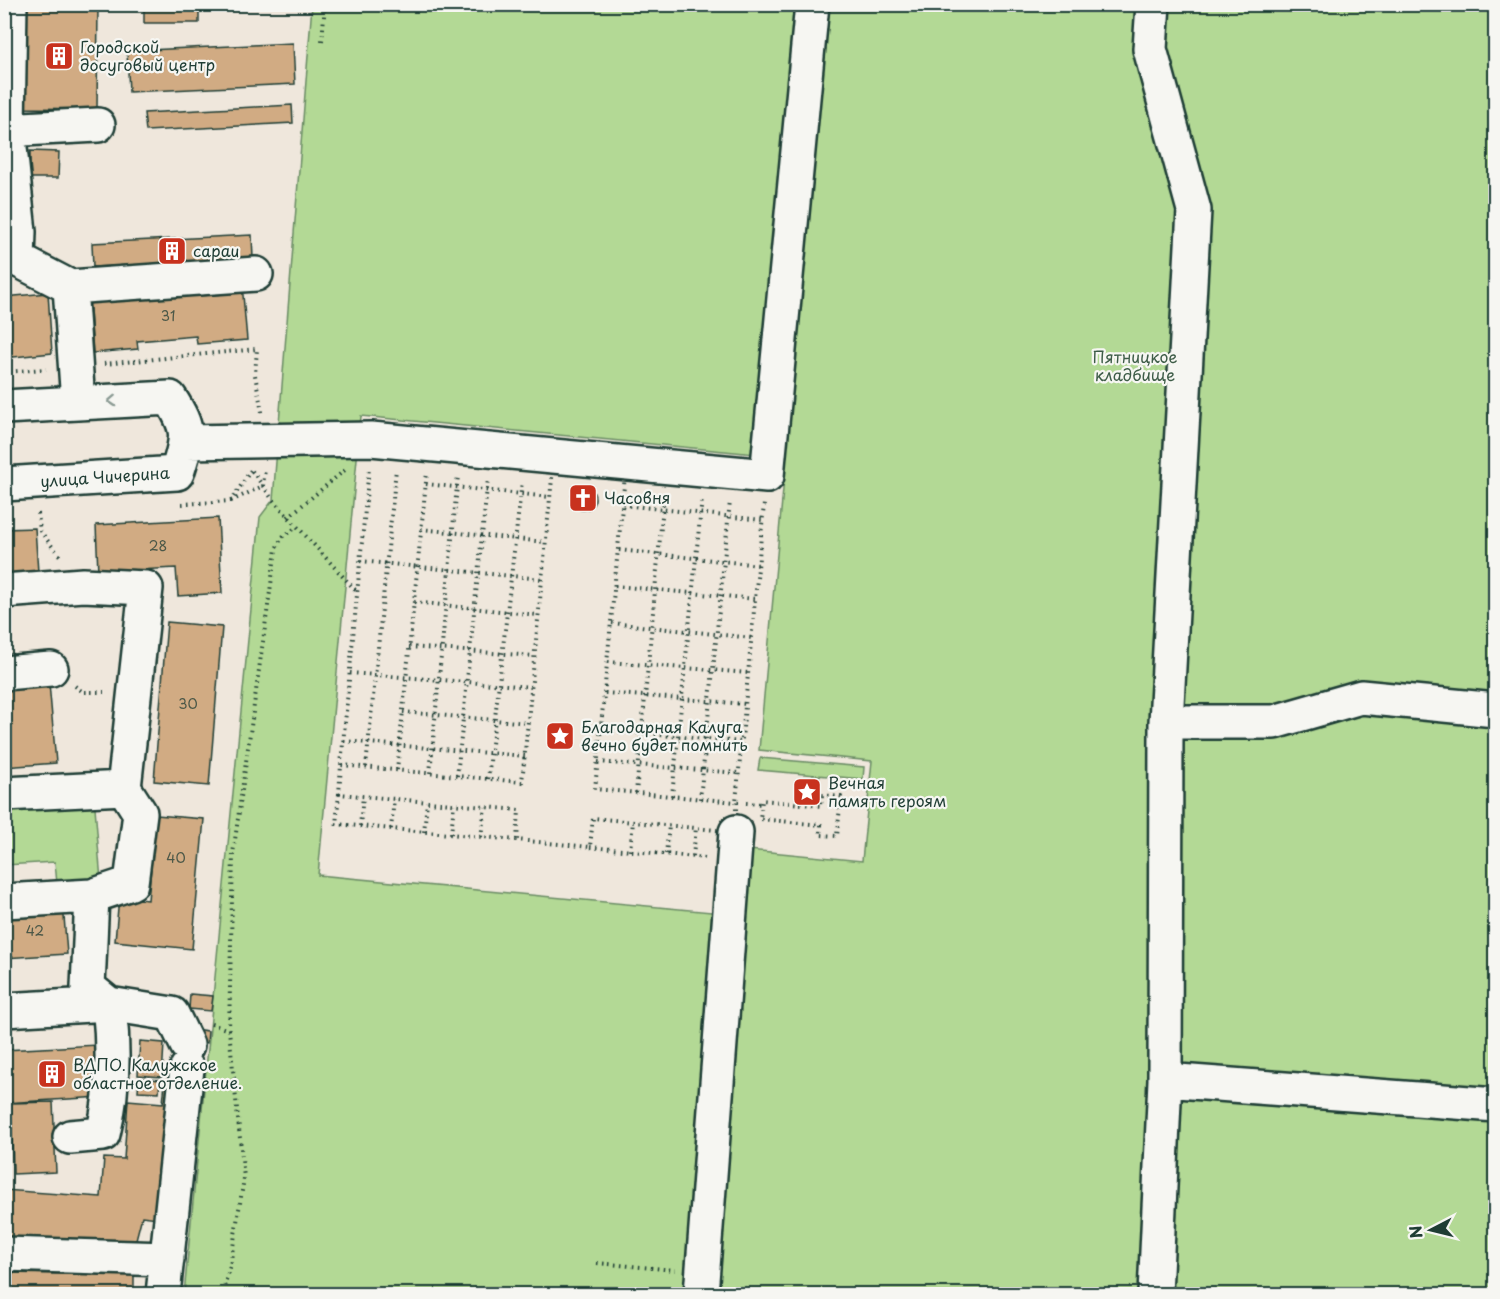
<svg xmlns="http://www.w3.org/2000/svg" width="1500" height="1299" viewBox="0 0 1500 1299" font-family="'Playpen Sans',sans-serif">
  <rect width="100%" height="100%" fill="#efe7dc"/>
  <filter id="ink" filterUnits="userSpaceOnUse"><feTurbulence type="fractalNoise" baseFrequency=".0167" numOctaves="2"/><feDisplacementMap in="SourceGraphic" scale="12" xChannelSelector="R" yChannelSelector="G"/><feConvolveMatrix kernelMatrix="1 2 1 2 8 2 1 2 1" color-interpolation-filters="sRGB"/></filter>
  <g filter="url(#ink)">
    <path fill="#b3d995" stroke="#698b64" stroke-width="1.5" fill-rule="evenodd" d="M312,5H1495V1294H184L260,517L273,500ZM361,416L786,457L759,750L872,761L862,861L749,850L743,915L318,875Z
      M760,758L864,767L863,779L758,770Z
      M94,795L101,881L57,884L55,862L5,865V803Z"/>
    <path fill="#d1ab83" stroke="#1f3d34" stroke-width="1.5" d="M21,4H98L97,109L20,108Z
      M137,4H295V6H199V23H144V6Z
      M293,43L295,84L129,92L127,51Z
      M292,105L293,123L146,131L144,113Z
      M30,151L59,152L58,178H30Z
      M252,235L253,259L93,267L92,243Z
      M242,284L247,340L197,344L196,336L137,341L138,349L93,353L89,296Z
      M48,293L52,353L4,358V297Z
      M571 498a12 12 0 1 1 24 0a12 12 0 1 1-24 0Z
      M218,518L222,593L178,596L176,568L98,572L96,525Z
      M35,528L38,572L4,574V529Z
      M167,622L222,627L209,786L154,781Z
      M49,683L56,763L4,767V686Z
      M156,815L204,819L192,949L115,941L119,897L148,900Z
      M63,904L67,954L4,958V909Z
      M190,994L213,996L211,1011L189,1009Z
      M193,1029L208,1031L207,1043L191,1041Z
      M140,1041L164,1043L162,1077L138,1075Z
      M98,1045L101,1097L4,1103V1050Z
      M139,1078L160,1080L159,1092L138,1091Z
      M165,1083L181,1085L166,1219L142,1216L133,1251L4,1242V1190L101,1197L104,1158L124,1159L128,1100L163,1103Z
      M53,1102L56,1172L13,1174L11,1103Z
      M4,1273L134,1275V1294H4Z"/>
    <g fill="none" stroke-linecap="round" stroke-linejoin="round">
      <g stroke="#1f3d34" stroke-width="38">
        <path id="minor" d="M10,4L8,129L19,232L18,260L70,287L256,274
          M1153,4L1150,49L1194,210L1166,722L1165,1080L1155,1294
          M4,130L98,125
          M70,287L78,403
          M4,407L170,398C191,431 188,437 177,473L4,484
          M186,442L371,439L767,476L812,4
          M4,591L83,585L146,588L124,788L140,813L131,883L92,896L4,901
          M4,673L51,669
          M1166,722H1274L1361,697L1496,710
          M4,794L124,788
          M4,1010L109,1004L172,1014L187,1045
          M1165,1080L1496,1105
          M70,1137L103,1134C114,1091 114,1048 109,1004L88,987L92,896
          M4,1254L167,1259
          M163,1294L187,1068
          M701,1294L736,832"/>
      </g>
      <path stroke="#1f3d34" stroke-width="4" stroke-dasharray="1.5 4.5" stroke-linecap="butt" d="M322,41L325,4
        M104,364L257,349L255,375L262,412
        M4,372L46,369
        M554,458L626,465L595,789L736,802V832L593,818L590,847L517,840L519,810L339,794L341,765L522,782Z
        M252,471L273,500L358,593
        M426,484L550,497
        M263,486L265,469
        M231,501L263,486
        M182,504L231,501L251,470
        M623,505L762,520
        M38,513L40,531L60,556
        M288,517L345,470
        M421,529L545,542
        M619,550L759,565
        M360,561L542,579
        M615,586L756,599
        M414,602L538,615
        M612,623L752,638
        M409,647L534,656
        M608,662L749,673
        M350,673L532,687
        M75,686L83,692H104
        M605,693L746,704
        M403,712L528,723
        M601,730L742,742
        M344,741L525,756
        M598,762L739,773
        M341,765L369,467
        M366,767L396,469
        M397,770L427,472
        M430,773L458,475
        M457,776L488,478
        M488,779L522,481
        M636,793L664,495
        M339,794L336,824L517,840
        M822,795L841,797L837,836L820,835L821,825L760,819L762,800L821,806Z
        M672,796L702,498
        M700,799L730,501
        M739,802H736L764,504
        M746,803L762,804
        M360,826L363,796
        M391,829L394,799
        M424,832L427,802
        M451,834L454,804
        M481,837L485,807
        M590,847L706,858
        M630,851L633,822
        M666,854L669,826
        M693,856L696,828
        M211,1024L229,1030L244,1178L230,1266L222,1294
        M229,1030L233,854L276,549L282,537L297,527
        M597,1263L675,1270"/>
      <use href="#minor" stroke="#f6f6f2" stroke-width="33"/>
    </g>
    <defs><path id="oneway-chevron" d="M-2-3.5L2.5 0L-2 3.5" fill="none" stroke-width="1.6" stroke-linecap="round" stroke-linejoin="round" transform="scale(1.5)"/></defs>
    <use stroke="#8a9a93" href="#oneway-chevron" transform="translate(112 401) rotate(177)"/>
  </g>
  <defs>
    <g id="building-square" transform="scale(1.5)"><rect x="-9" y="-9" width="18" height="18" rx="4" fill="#c8321e" stroke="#f6f6f2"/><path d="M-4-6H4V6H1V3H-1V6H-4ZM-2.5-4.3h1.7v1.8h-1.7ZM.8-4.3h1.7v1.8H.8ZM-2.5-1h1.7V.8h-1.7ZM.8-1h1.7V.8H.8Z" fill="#fff"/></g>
    <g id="church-square" transform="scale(1.5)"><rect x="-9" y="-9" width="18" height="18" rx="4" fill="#c8321e" stroke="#f6f6f2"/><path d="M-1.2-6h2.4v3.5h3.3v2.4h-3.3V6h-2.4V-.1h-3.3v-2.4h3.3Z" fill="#fff"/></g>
    <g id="sight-square" transform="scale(1.5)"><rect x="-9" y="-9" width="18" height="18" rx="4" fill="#c8321e" stroke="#f6f6f2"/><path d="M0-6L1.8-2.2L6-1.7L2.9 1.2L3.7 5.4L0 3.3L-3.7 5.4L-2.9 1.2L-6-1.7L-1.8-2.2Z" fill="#fff"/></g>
  </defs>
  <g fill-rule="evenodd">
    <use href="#building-square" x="59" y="56"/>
    <use href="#building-square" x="172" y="251"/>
    <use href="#church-square" x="583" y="498"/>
    <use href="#sight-square" x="560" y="736"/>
    <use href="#sight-square" x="807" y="792"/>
    <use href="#building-square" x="52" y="1074"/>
  </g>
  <g text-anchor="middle" stroke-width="4.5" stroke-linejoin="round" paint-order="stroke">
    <g font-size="14" fill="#4c5848">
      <text x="168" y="321">31</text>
      <text x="158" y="551">28</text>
      <text x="188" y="709">30</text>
      <text x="176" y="863">40</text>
      <text x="35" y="936">42</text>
    </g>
    <g font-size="16" fill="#1f3d34" stroke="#f6f6f2" text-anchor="start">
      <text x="80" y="53">Городской<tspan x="80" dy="18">досуговый центр</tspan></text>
      <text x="193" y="257">сараи</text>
      <text x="604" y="504">Часовня</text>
      <text x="581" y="733">Благодарная Калуга<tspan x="581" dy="18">вечно будет помнить</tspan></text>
      <text x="828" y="789">Вечная<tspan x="828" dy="18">память героям</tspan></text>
      <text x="73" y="1071">ВДПО. Калужское<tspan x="73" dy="18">областное отделение.</tspan></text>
    </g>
    <g font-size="16" fill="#3d5c47" stroke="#f6f6f2">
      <text x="1135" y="363">Пятницкое<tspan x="1135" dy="18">кладбище</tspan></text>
    </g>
    <g font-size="16" fill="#1f3d34" stroke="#f6f6f2">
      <text transform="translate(105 477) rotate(-4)" y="6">улица Чичерина</text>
    </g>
  </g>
  <rect width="1500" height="1299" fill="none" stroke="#f6f6f2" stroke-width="24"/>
  <rect x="12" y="12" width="1476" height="1275" fill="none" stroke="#1f3d34" stroke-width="2" filter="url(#ink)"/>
  <g transform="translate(1431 1230) rotate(263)" stroke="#f6f6f2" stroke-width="4.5" paint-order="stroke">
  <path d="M0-4.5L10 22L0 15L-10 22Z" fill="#1f3d34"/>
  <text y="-9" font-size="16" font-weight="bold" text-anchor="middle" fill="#1f3d34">N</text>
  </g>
</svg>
